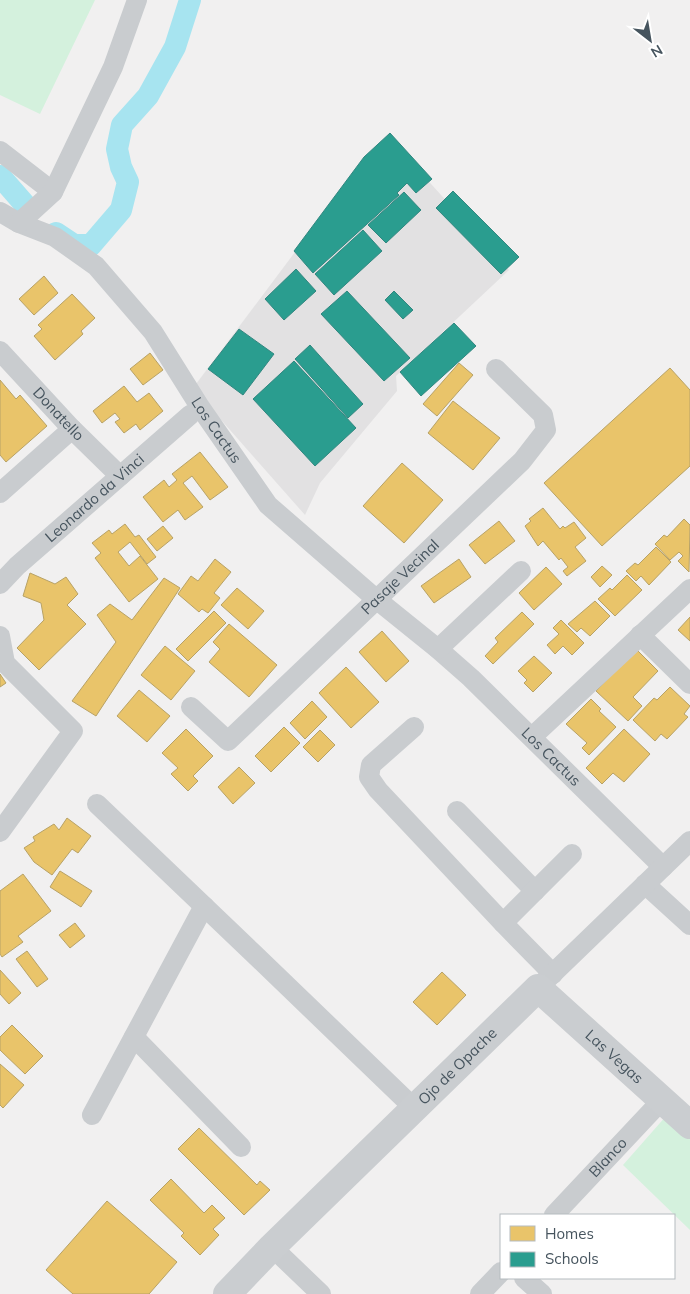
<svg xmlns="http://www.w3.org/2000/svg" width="690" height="1294" viewBox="0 0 690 1294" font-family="Mulish,sans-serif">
  <rect width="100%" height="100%" fill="#f1f0f0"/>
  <path fill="#e2e1e2" d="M393,142L509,270L396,376L397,391L320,483L305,515L193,388L361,164Z"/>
  <path fill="#d4f1dd" d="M0,0H95L40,114L0,95Z
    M667,1115L690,1137V1230L623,1165Z"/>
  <path fill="#e9c46a" stroke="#b8a266" d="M44,276L58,293L34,315L19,299Z
    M72,294L95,318L81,331L83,334L55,360L34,336L42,329L38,325Z
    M150,353L163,370L143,385L130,369Z
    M459,363L473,375L437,416L423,404Z
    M670,368L690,390V466L602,546L544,483Z
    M0,380L16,399L20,395L47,426L6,462L0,455Z
    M124,386L137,402L149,393L163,411L140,430L136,424L124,433L115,422L120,419L115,413L102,423L93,411Z
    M453,401L500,438L473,470L428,433Z
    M200,452L228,487L210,500L192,476L183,483L203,507L185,520L178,510L163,522L143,497L164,480L169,487L177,480L172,474Z
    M402,463L443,500L404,543L363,506Z
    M543,508L560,529L563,526L565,528L574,522L586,538L575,547L586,561L567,576L563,571L568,567L561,558L559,560L543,541L538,546L525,526L531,521L529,519Z
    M684,519L690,525L689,572L678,561L683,556L679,552L670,560L655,544L664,535L667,537Z
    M499,521L515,541L485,564L469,545Z
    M125,524L135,537L139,535L156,557L147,564L130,542L118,552L129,566L140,556L158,579L129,602L95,558L101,553L92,543L109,530L112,534Z
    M163,526L173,538L157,551L147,539Z
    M656,547L671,562L649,585L641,576L636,581L626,571L635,563L638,565Z
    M215,559L231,572L214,593L220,598L208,613L202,609L199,612L178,594L191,576L198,581Z
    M459,559L471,577L434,603L421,586Z
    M602,566L612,575L600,587L591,577Z
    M546,567L562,584L534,610L519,593Z
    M30,573L55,584L66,577L78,594L67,605L86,624L39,670L17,648L44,620L41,603L23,596Z
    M627,575L642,590L615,616L598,599L610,588L612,590Z
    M164,578L180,588L96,716L72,701L116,642L97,615L110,604L132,620Z
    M237,588L264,611L248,629L221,605Z
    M595,601L610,616L590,636L581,628L577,632L568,624Z
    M214,611L226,623L188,661L176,649Z
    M522,612L534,624L493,664L485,656L498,642L495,638Z
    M690,617V641L678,630Z
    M561,620L584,643L572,655L563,646L555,654L547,645L559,634L553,628Z
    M229,624L277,665L249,697L209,662L220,649L213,642Z
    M382,631L409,661L386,682L359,652Z
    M165,646L195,671L171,700L141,675Z
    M636,649L658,671L633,697L642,706L628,721L596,691Z
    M534,656L552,673L533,692L524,683L527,680L518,671Z
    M346,667L379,702L351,728L319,693Z
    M0,674L6,683L0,687Z
    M670,687L690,706L684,714L688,717L667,739L661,734L655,741L633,720L654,698L657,700Z
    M139,690L170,716L147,742L117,716Z
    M591,699L601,709L599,711L616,727L589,755L582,748L587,743L566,724Z
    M312,701L327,717L305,739L290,723Z
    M284,727L300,743L271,772L255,756Z
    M186,729L213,756L193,776L198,781L188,791L171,774L178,768L162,753Z
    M624,729L650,754L624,782L613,773L602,784L586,768Z
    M320,730L335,745L318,762L303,747Z
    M239,767L255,783L233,804L218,787Z
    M67,818L91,836L78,853L72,849L52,875L34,862L24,848L35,841L33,837L54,824L59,830Z
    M60,871L92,891L81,907L50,887Z
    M23,874L51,911L18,936L23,942L2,957L0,954V891Z
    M75,923L85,936L70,948L59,935Z
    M27,951L48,979L37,987L16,959Z
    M0,970L21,993L9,1004L0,994Z
    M442,972L466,995L437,1025L413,1002Z
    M12,1025L43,1056L25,1074L0,1050V1037Z
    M0,1064L24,1085L3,1108L0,1105Z
    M199,1128L257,1185L260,1181L270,1190L244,1215L178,1149Z
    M171,1179L204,1213L212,1205L225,1218L213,1229L219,1235L200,1255L181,1236L184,1233L150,1200Z
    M107,1201L177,1262L149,1294H73L46,1270Z"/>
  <path fill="#2a9d8f" stroke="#328780" d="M390,133L432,179L416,193L407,183L397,193L399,195L313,273L294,251L364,157Z
    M453,191L519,257L501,274L436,208Z
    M404,192L421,210L386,243L368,225Z
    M363,230L382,251L334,295L315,274Z
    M296,269L316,291L284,320L265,299Z
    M347,291L410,358L384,381L321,314Z
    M394,291L413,310L403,319L385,300Z
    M454,323L476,346L421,396L400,372Z
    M239,329L274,354L243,395L208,369Z
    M310,345L363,404L348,418L295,359Z
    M294,361L356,428L315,466L253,399Z"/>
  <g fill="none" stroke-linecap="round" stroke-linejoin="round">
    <path stroke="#a7e4f0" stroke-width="22" d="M0,176L27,207
      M56,233L74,245H91L121,210L128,182L121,167L117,149L122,125L148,96L175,47L190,0"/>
    <g stroke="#c9cccf" stroke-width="20">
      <path d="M0,151L53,192"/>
      <path id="s1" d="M0,212L19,223L55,237L96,266L153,332L200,407L268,505L376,599L438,649L471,678L663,867"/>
      <path d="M19,223L53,192L113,67L137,0"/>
      <path id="s2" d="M0,351L72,429L120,476"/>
      <path d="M0,493L72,429"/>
      <path id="s3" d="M0,584L17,566L190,415"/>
      <path d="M640,635L690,684"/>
      <path d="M0,636L5,663L73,731L0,832"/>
      <path d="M438,649L521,571"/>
      <path id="s4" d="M191,707L228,741L522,461L546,430L543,415L496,369"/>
      <path d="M414,727L371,765L369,777L378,790L503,923L553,974"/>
      <path d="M532,737L690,589"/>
      <path d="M97,804L253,953L414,1108"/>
      <path d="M457,811L535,891"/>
      <path d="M645,884L690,925"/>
      <path d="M503,923L572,854"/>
      <path d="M543,983L690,841"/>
      <path d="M134,1037L241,1147"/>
      <path d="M92,1115L204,906"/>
      <path id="s5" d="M554,1215L662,1100"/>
      <path d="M272,1247L321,1294"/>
      <path d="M524,1278L542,1294"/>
      <path d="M480,1294L501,1272"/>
    </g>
    <path stroke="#cacdd0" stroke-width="28" id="s6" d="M227,1294L272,1247L538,988L690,1125"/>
  </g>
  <g text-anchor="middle" stroke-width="5" stroke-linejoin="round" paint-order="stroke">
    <g font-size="15" fill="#46545e" stroke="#fff">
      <text dy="5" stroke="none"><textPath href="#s2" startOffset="86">Donatello</textPath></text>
      <text dy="5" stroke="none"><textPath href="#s1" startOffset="315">Los Cactus</textPath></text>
      <text dy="5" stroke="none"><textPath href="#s3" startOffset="128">Leonardo da Vinci</textPath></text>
      <text dy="5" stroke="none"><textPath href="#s4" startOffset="288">Pasaje Vecinal</textPath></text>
      <text dy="5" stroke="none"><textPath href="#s1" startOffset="785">Los Cactus</textPath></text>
      <text dy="5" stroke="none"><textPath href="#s6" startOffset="539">Las Vegas</textPath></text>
      <text dy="5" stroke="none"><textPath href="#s6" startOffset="324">Ojo de Opache</textPath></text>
      <text dy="5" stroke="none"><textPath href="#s5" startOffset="79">Blanco</textPath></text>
    </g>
  </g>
  <rect x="500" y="1214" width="175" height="65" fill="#ffffff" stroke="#b5bbbf"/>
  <rect x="510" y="1226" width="25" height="15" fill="#e9c46a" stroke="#b5bbbf"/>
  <text x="545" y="1239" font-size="15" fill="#46545e">Homes</text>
  <rect x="510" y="1252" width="25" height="15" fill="#2a9d8f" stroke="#b5bbbf"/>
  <text x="545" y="1264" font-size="15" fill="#46545e">Schools</text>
  <g transform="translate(650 40) rotate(149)" stroke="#ffffff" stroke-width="4" paint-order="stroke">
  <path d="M0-4L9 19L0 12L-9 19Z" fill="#46545e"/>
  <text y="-8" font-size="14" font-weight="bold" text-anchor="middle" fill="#46545e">N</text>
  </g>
</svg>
